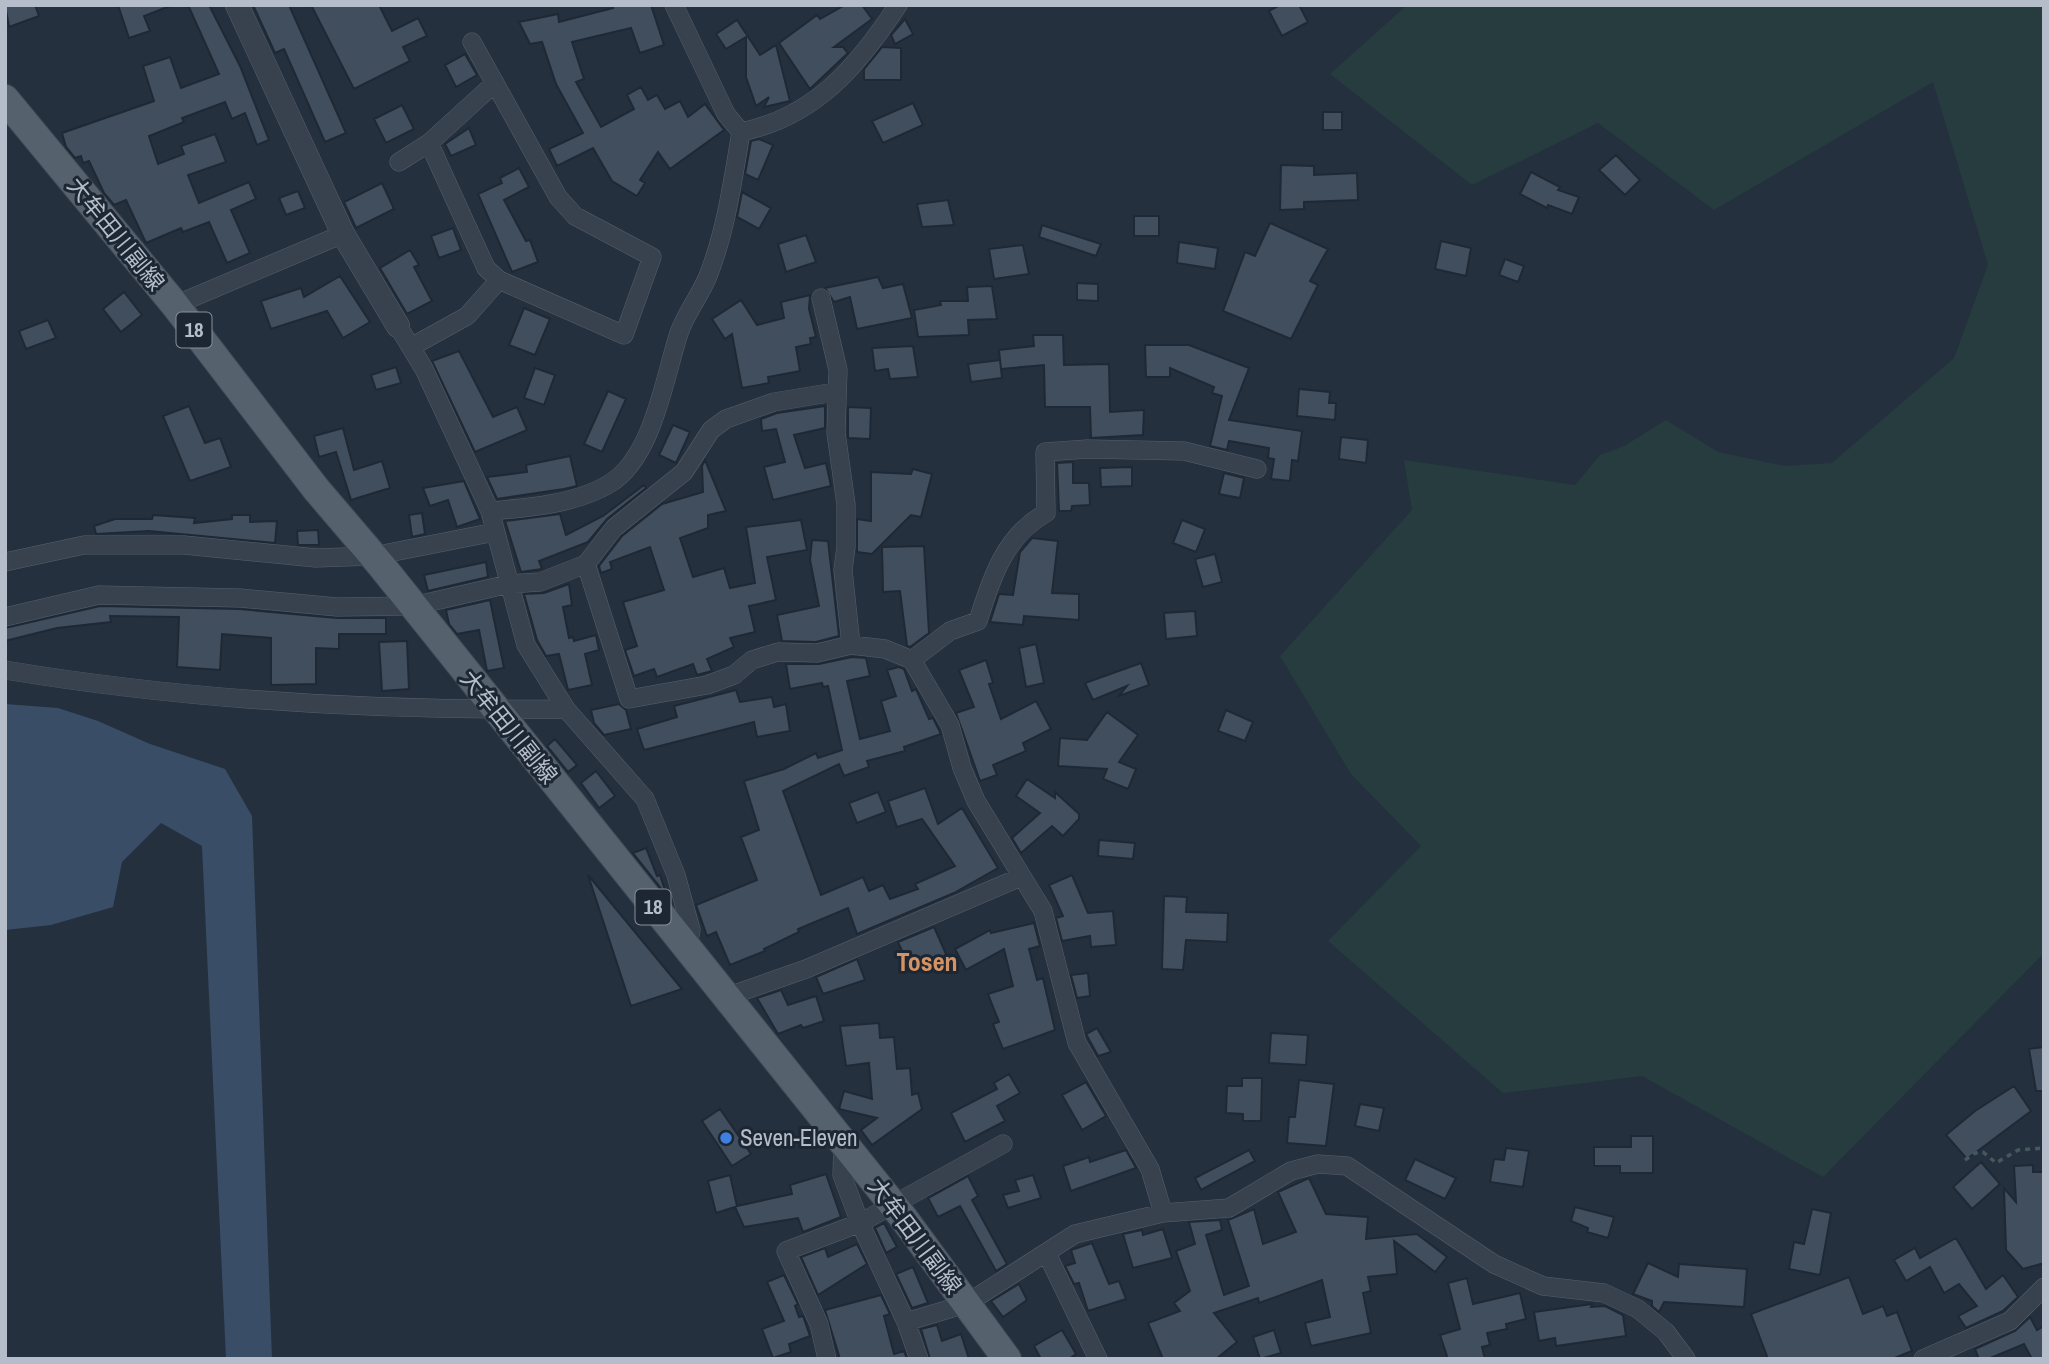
<svg xmlns="http://www.w3.org/2000/svg" width="2049" height="1364" viewBox="0 0 2049 1364" font-family="'Archivo Narrow','Noto Sans JP',sans-serif">
  <rect width="100%" height="100%" fill="#24303e"/>
  <path fill="#263c3f" d="M1407,5H2044V953L1823,1177L1642,1076L1503,1093L1328,941L1421,846L1351,774L1280,656L1412,510L1404,460L1575,485L1600,455L1624,446L1666,420L1718,452L1785,466L1832,463L1954,358L1988,265L1933,82L1714,210L1598,123L1472,185L1330,74Z"/>
  <path fill="#3a4d67" d="M5,704L58,708L98,721L150,744L225,769L252,816L272,1359H226L202,846L161,823L122,862L113,907L51,925L5,930Z"/>
  <path fill="#414e5d" stroke="#1f2935" stroke-width="2" d="M5,5H35L39,16L9,27Z
    M118,5H170V6L144,16L150,31L129,38Z
    M188,5H209L240,66L269,140L257,145L245,113L232,119L225,102L182,118L184,122L149,136L158,164L184,154L181,146L215,134L226,162L188,175L199,203L249,182L256,199L231,210L250,253L227,263L209,222L183,232L181,228L146,243L126,200L114,205L104,193L89,161L83,163L81,156L75,158L66,147L62,133L154,101L143,66L170,57L181,88L219,74Z
    M253,5H289L346,133L325,142L284,49L275,53Z
    M311,5H379L392,31L418,18L427,36L403,47L410,61L354,89Z
    M612,5H651L664,45L640,53L631,28L572,42L584,79L576,82L601,127L634,109L627,95L641,87L648,100L657,95L665,109L680,101L688,117L705,104L724,130L670,169L658,152L640,180L645,183L637,196L612,181L593,148L557,166L549,149L583,133L556,84L542,42L530,44L519,22L558,14L559,22L613,8Z
    M845,5H862L872,19L834,47H843L848,53L810,89L779,43L817,15L820,19Z
    M1280,5H1299L1308,22L1282,36L1269,11Z
    M905,19L913,34L895,44L891,35Z
    M737,20L760,55L776,45L790,101L764,107L769,97L756,106L746,77V37L726,49L716,34Z
    M882,47L901,48V80H864V69Z
    M465,54L477,75L456,87L445,65Z
    M913,103L923,125L883,143L872,121Z
    M402,105L414,129L386,143L374,119Z
    M1323,112H1342V130H1323Z
    M469,128L476,145L451,156L445,144Z
    M759,139L773,145L758,180L745,174L751,141Z
    M1616,155L1640,180L1625,195L1599,170Z
    M1281,165L1314,166V175L1357,173L1358,200L1304,202V209L1280,210Z
    M519,168L529,187L504,200L526,241L530,240L538,262L512,272L478,194L502,183L500,178Z
    M1531,172L1560,187L1558,190L1579,197L1572,214L1548,205L1547,208L1520,194Z
    M382,183L394,209L356,228L344,202Z
    M298,191L305,208L286,215L279,198Z
    M742,192L771,208L759,229L737,217Z
    M948,200L954,225L922,227L917,204Z
    M1134,216H1159V236H1134Z
    M1270,223L1328,249L1310,281L1318,285L1291,339L1223,311L1245,252L1255,256Z
    M1042,225L1101,244L1096,256L1039,237Z
    M453,228L461,250L439,258L431,236Z
    M806,235L816,262L786,272L778,244Z
    M1441,241L1471,248L1466,276L1435,269Z
    M1179,242L1218,248L1215,269L1177,263Z
    M1023,245L1029,274L994,279L989,249Z
    M410,250L419,265L414,267L432,301L407,314L380,268Z
    M1505,259L1524,266L1518,282L1499,275Z
    M340,276L370,322L343,338L327,311L271,329L261,301L301,288L304,297Z
    M878,277L883,288L903,284L912,318L857,329L850,297L834,302L825,288Z
    M1077,283L1098,284V301L1077,300Z
    M992,286L997,319L968,320L969,335L918,337L914,310L941,305L940,301H968L967,287Z
    M124,292L142,315L121,332L103,309Z
    M810,295L809,309L816,337L810,338L811,344L796,347L800,371L768,377L769,383L742,388L732,334L725,339L712,319L741,300L757,325L784,318L781,302Z
    M524,308L550,319L535,355L509,345Z
    M48,320L56,338L26,349L19,331Z
    M1033,335H1063L1064,365L1109,364L1110,412L1144,410L1143,435L1091,438L1090,407H1045L1044,365L1001,369L999,350L1034,346Z
    M1145,345H1189L1249,368L1229,420L1302,431L1298,461L1292,460L1290,481L1271,479L1274,459L1268,458L1269,448L1229,441L1227,450L1210,446L1222,396L1212,393L1214,387L1170,368V377H1146Z
    M913,346L918,377L890,379L888,369L875,371L872,348Z
    M459,351L493,417L517,407L527,430L475,452L432,361Z
    M1000,360L1002,378L971,382L968,364Z
    M396,367L401,383L376,390L371,375Z
    M535,368L555,375L544,405L524,398Z
    M1299,389L1330,392L1329,403H1336L1335,420L1297,416Z
    M608,391L626,399L602,452L584,444Z
    M189,406L205,443L220,438L231,467L190,481L163,416Z
    M825,406V428L794,435L805,468L826,463L831,486L773,500L764,467L785,462L776,429L762,431L761,419L777,413Z
    M848,407L871,408L870,439L848,438Z
    M673,425L690,432L676,463L659,455Z
    M343,428L354,470L382,461L390,488L351,500L336,452L319,457L314,436Z
    M1341,437L1368,440L1366,463L1339,459Z
    M570,456L577,486L564,489L497,499L487,477L527,472L526,465Z
    M705,460L726,511L708,515V528L680,538L693,577L724,568L730,588L755,583L746,527L801,520L807,550L767,557L776,600L749,606L755,632L730,638L734,647L707,659L712,671L697,675L693,664L657,677L654,669L634,676L625,650L637,646L623,602L664,590L650,547L610,562L612,569L601,573L599,566L622,536L662,504L703,492L702,466Z
    M1073,462V483H1089L1090,505L1072,506L1071,511H1059L1057,463Z
    M1132,467V486L1101,487L1100,468Z
    M913,469L932,474L921,517L911,515L872,554L857,552V519L871,521V472L911,474Z
    M1224,473L1244,478L1240,498L1219,494Z
    M464,481L480,519L457,527L448,500L430,506L423,488Z
    M644,485L646,488L607,519L588,542L539,561L542,569L521,572L505,521L560,514L566,535L603,516Z
    M422,513L425,534L412,537L409,515Z
    M153,515L195,518L194,523L232,519V515H250V522L277,521L275,543L149,531L96,534L94,526L115,519H152Z
    M1182,520L1205,529L1196,552L1173,543Z
    M318,530L319,545H298L297,531Z
    M1032,538L1058,541L1052,593L1079,594V620L1024,616L1023,625L990,622L999,594L1013,595L1020,552Z
    M812,540L828,541L839,636L816,642L782,641L777,615L819,606L810,560Z
    M924,546L929,633L910,647L907,646L900,591L883,592L882,547Z
    M1215,554L1222,582L1203,587L1195,559Z
    M486,562L488,577L428,591L424,575Z
    M569,584L572,605L563,607L569,638L573,637L574,641L596,635L599,650L585,654L592,685L568,690L559,654L546,656L537,640L524,594L544,593Z
    M490,600L504,668L487,671L479,630L457,634L449,624L446,610Z
    M100,606L239,609L337,618H386V634H339V649L316,648V684L271,685V638L222,634L220,670L177,667L179,617L110,616L111,622L57,628L5,641V628Z
    M1195,611L1197,636L1166,639L1164,613Z
    M407,641L409,689L382,691L379,642Z
    M1036,644L1044,683L1026,687L1019,648Z
    M852,657L866,658L870,676L847,681L860,739L890,731L881,701L896,696L887,670L899,667L904,669L912,691L916,689L929,719L933,718L941,734L904,747L905,751L867,761L869,767L844,776L839,764L783,791L821,895L863,877L869,891L883,885L890,899L918,889L915,884L955,866L922,819L897,827L888,801L925,788L938,824L962,808L998,868L954,893L857,934L848,908L798,929L799,932L764,949L765,951L730,965L716,932L707,936L696,905L757,880L741,837L759,830L744,781L784,769L816,753L818,758L842,750L828,686L823,687L822,683L790,689L786,664H819Z
    M986,660L993,683L989,684L1001,719L1036,701L1051,729L1023,743L1026,751L993,765L997,775L980,781L956,713L974,707L959,670Z
    M1141,663L1149,685L1119,696L1127,686L1093,700L1085,683Z
    M736,690L740,702L772,697L774,707L786,704L790,731L757,737L754,722L644,750L637,729L677,717L674,706Z
    M619,704L626,710L631,729L604,735L594,723L591,710Z
    M1226,710L1253,722L1245,741L1218,731Z
    M1107,712L1138,735L1119,762L1136,769L1128,789L1103,779L1107,769L1058,766L1060,738L1087,740Z
    M555,739L577,765L568,772L547,746Z
    M596,771L615,796L599,808L581,783Z
    M1027,779L1055,798V792L1079,814V819L1063,836L1052,826L1021,853L1012,838L1040,813L1016,796Z
    M878,792L886,812L857,823L849,803Z
    M1099,840L1135,843L1133,859L1098,856Z
    M646,848L657,876L660,875L667,896L633,853Z
    M588,875L682,989L631,1006Z
    M1072,875L1088,913L1113,911L1116,945L1091,947L1090,936L1062,941L1056,918L1063,916L1049,885Z
    M1164,896L1187,897L1186,912L1228,913L1227,942L1186,940L1183,970L1162,969Z
    M1034,923L1040,946L1029,949L1037,980L1043,978L1055,1030L1003,1049L993,1024L999,1022L988,994L1013,986L1004,949L966,970L955,949L990,930L991,933Z
    M934,927L950,963L935,970L931,960L910,969L898,942Z
    M857,959L865,980L823,994L816,977Z
    M1088,973L1090,996L1077,998L1071,975Z
    M781,990L788,1005L816,996L824,1021L803,1028L801,1025L778,1034L757,998Z
    M879,1023L880,1038L894,1037L897,1069L910,1068L912,1095L918,1093L922,1109L872,1145L861,1130L877,1118L839,1109L844,1091L872,1099L869,1063L846,1066L840,1026Z
    M1097,1028L1111,1052L1098,1056L1086,1034Z
    M1271,1033L1308,1035L1306,1065L1269,1063Z
    M2044,1047V1091H2036L2029,1049Z
    M1009,1074L1020,1093L997,1106L1005,1121L965,1142L951,1113L997,1089L994,1083Z
    M1242,1078H1262L1261,1121H1243V1114L1226,1113L1227,1086H1242Z
    M1299,1080L1334,1084L1326,1146L1287,1143L1289,1117H1295Z
    M1086,1082L1106,1116L1082,1130L1062,1095Z
    M2014,1086L2031,1111L1967,1159L1946,1135L1975,1111Z
    M1360,1104L1384,1108L1379,1131L1355,1126Z
    M720,1109L751,1154L732,1166L702,1121Z
    M1631,1136H1653V1173H1620V1166H1594V1147H1631Z
    M1506,1148L1529,1151L1523,1187L1490,1182L1494,1159L1504,1160Z
    M1126,1150L1136,1168L1071,1191L1063,1166L1089,1157L1090,1162Z
    M1249,1150L1255,1161L1201,1190L1195,1178Z
    M1415,1159L1456,1178L1445,1199L1405,1180Z
    M1981,1162L2000,1184L1972,1209L1953,1187Z
    M2033,1165V1172H2044V1263L2023,1269L2006,1250L2004,1188L2016,1202L2014,1166Z
    M826,1174L841,1217L803,1232L798,1218L744,1227L735,1207L716,1213L708,1181L730,1175L737,1206L792,1194L790,1185Z
    M1033,1175L1041,1198L1008,1208L1003,1195L1019,1191L1015,1180Z
    M968,1176L978,1196L972,1200L1007,1264L996,1271L960,1206L938,1217L928,1198Z
    M1309,1178L1326,1214L1368,1217L1366,1239L1417,1234L1447,1257L1435,1272L1394,1241L1397,1274L1368,1277L1371,1291L1363,1293L1371,1333L1311,1346L1305,1323L1330,1317L1322,1280L1259,1303L1258,1298L1214,1313L1237,1342L1216,1359H1163L1148,1323L1180,1311L1174,1303L1190,1291L1176,1251L1195,1244L1189,1222L1220,1220L1222,1230L1206,1235L1224,1295L1249,1286L1228,1220L1254,1209L1263,1244L1296,1232L1278,1192Z
    M1575,1207L1614,1217L1608,1238L1587,1232L1588,1228L1571,1221Z
    M1812,1209L1831,1213L1820,1275L1789,1269L1794,1242L1804,1244Z
    M884,1223L897,1247L886,1253L875,1228Z
    M1163,1229L1172,1258L1133,1268L1123,1234L1142,1230L1143,1235Z
    M1956,1238L1986,1289L2003,1275L2018,1297L2003,1311L1966,1328L1958,1316L1977,1306L1959,1284L1944,1293L1930,1267L1906,1281L1894,1260L1915,1248L1920,1258Z
    M1092,1243L1109,1284L1119,1281L1126,1299L1088,1311L1079,1283L1074,1284L1065,1266L1075,1263L1071,1250Z
    M857,1244L867,1264L818,1295L801,1257L825,1248L828,1257Z
    M1648,1263L1678,1277L1679,1264L1747,1269L1744,1307L1664,1302L1659,1312L1652,1306V1301L1633,1294Z
    M913,1267L928,1303L912,1308L896,1274Z
    M784,1275L798,1304L795,1306L799,1317L803,1316L810,1336L789,1344L791,1352L773,1358L762,1329L784,1321L767,1282Z
    M1849,1277L1863,1314L1883,1306L1887,1316L1897,1312L1912,1351L1892,1359H1768L1751,1314Z
    M1467,1278L1473,1304L1520,1293L1526,1319L1506,1324L1507,1329L1487,1333L1490,1345L1482,1347L1485,1359H1448L1440,1335L1460,1329L1448,1283Z
    M1019,1284L1027,1300L1003,1317L991,1301Z
    M881,1295L890,1314L884,1316L894,1354L904,1351L907,1359H840L825,1310Z
    M1592,1304L1591,1307L1605,1306L1623,1315L1626,1336L1556,1346L1555,1338L1539,1341L1534,1312Z
    M2030,1317L2037,1330L2044,1326V1359H2032L2024,1344L1988,1359H1979L1975,1349L2015,1331Z
    M937,1325L942,1341L961,1334L969,1359H930L921,1329Z
    M1062,1330L1076,1354L1069,1359H1041L1034,1346Z
    M1274,1330L1281,1353L1260,1359L1253,1337Z"/>
  <g fill="none" stroke-linecap="round" stroke-linejoin="round">
    <g stroke="#56606c" stroke-width="19">
      <path id="minor" d="M674,5L726,114L741,132
        M741,132C815,117 858,66 898,5
        M429,143L486,268L499,280
        M399,162L429,143L495,83
        M821,298L838,370L836,433L846,504V547L843,570L851,645
        M175,305L343,234
        M398,326L424,369L490,511L526,645L566,709L645,799L676,875L691,930L687,950
        M411,347L467,316L499,280L624,335L652,257L575,216L558,197L472,42
        M490,511C527,508 576,504 609,484C653,458 664,379 679,333C686,313 700,296 708,276C726,231 733,179 741,132
        M5,562L84,545H184L316,558L373,556L495,532
        M586,564L629,699L707,685L734,675L752,660L778,652L817,653L851,645L885,649L912,660L950,725L962,768L976,801L1043,911L1077,1043L1150,1169L1163,1213
        M5,617L99,595L240,598L337,607L413,606L509,584L540,582L586,564L614,528L684,472L711,430L726,419L774,402L835,392
        M912,660L950,631L978,621C991,579 1005,535 1046,513L1045,452L1087,449L1184,451L1257,469
        M5,670C191,701 378,711 566,709
        M726,997L806,969L1021,877
        M843,1143L842,1175L860,1223L906,1322
        M1047,1254L1098,1359
        M827,1359L819,1324L786,1251L860,1223L1003,1144
        M919,1359L906,1322L966,1304L1075,1234L1163,1213L1229,1208L1291,1171L1318,1164L1347,1166L1494,1264L1543,1286L1604,1293L1638,1309L1666,1332L1686,1359
        M1923,1359L2010,1321L2044,1287"/>
    </g>
    <g stroke="#56606c" stroke-width="24">
      <path id="tertiary" d="M237,5L343,234L398,326"/>
    </g>
    <g stroke="#414b57" stroke-width="30">
      <path id="primary" d="M5,99L175,305L316,489L380,564L902,1216L1007,1359"/>
    </g>
    <path stroke="#44595c" stroke-width="3.5" stroke-dasharray="5 5" stroke-linecap="butt" d="M1965,1160L1975,1153L1983,1152L1996,1163L2018,1150L2044,1148"/>
    <use href="#minor" stroke="#38424e" stroke-width="18"/>
    <use href="#tertiary" stroke="#38424e" stroke-width="23"/>
    <use href="#primary" stroke="#56616e" stroke-width="28"/>
  </g>
  <circle fill="#3f7fe0" stroke="#1d2733" stroke-width="2.5" cx="726" cy="1138" r="7"/>
  <g text-anchor="middle" stroke-width="6" stroke-linejoin="round" paint-order="stroke">
    <g fill="#1d2733" stroke="#87909c" stroke-width="2">
      <rect x="176.5" y="312.5" width="35" height="35" rx="5"/>
      <rect x="635.5" y="889.5" width="35" height="35" rx="5"/>
    </g>
    <g font-size="21" font-weight="bold" fill="#b4bdc9">
      <text x="194" y="337">18</text>
      <text x="653" y="914">18</text>
    </g>
    <g font-size="23" fill="#b4bdc9" stroke="#1d2733">
      <text transform="translate(116 234) rotate(51)" y="8">大牟田川副線</text>
      <text transform="translate(509 727) rotate(51)" y="8">大牟田川副線</text>
      <text transform="translate(915 1236) rotate(53)" y="8">大牟田川副線</text>
    </g>
    <g font-size="23" fill="#b4bdc9" stroke="#1d2733" text-anchor="start">
      <text x="740" y="1146">Seven-Eleven</text>
    </g>
    <g font-size="26" font-weight="bold" fill="#d49365" stroke="#1d2733">
      <text x="927" y="971">Tosen</text>
    </g>
  </g>
  <rect width="2049" height="1364" fill="none" stroke="#b4bdc9" stroke-width="14"/>
</svg>
